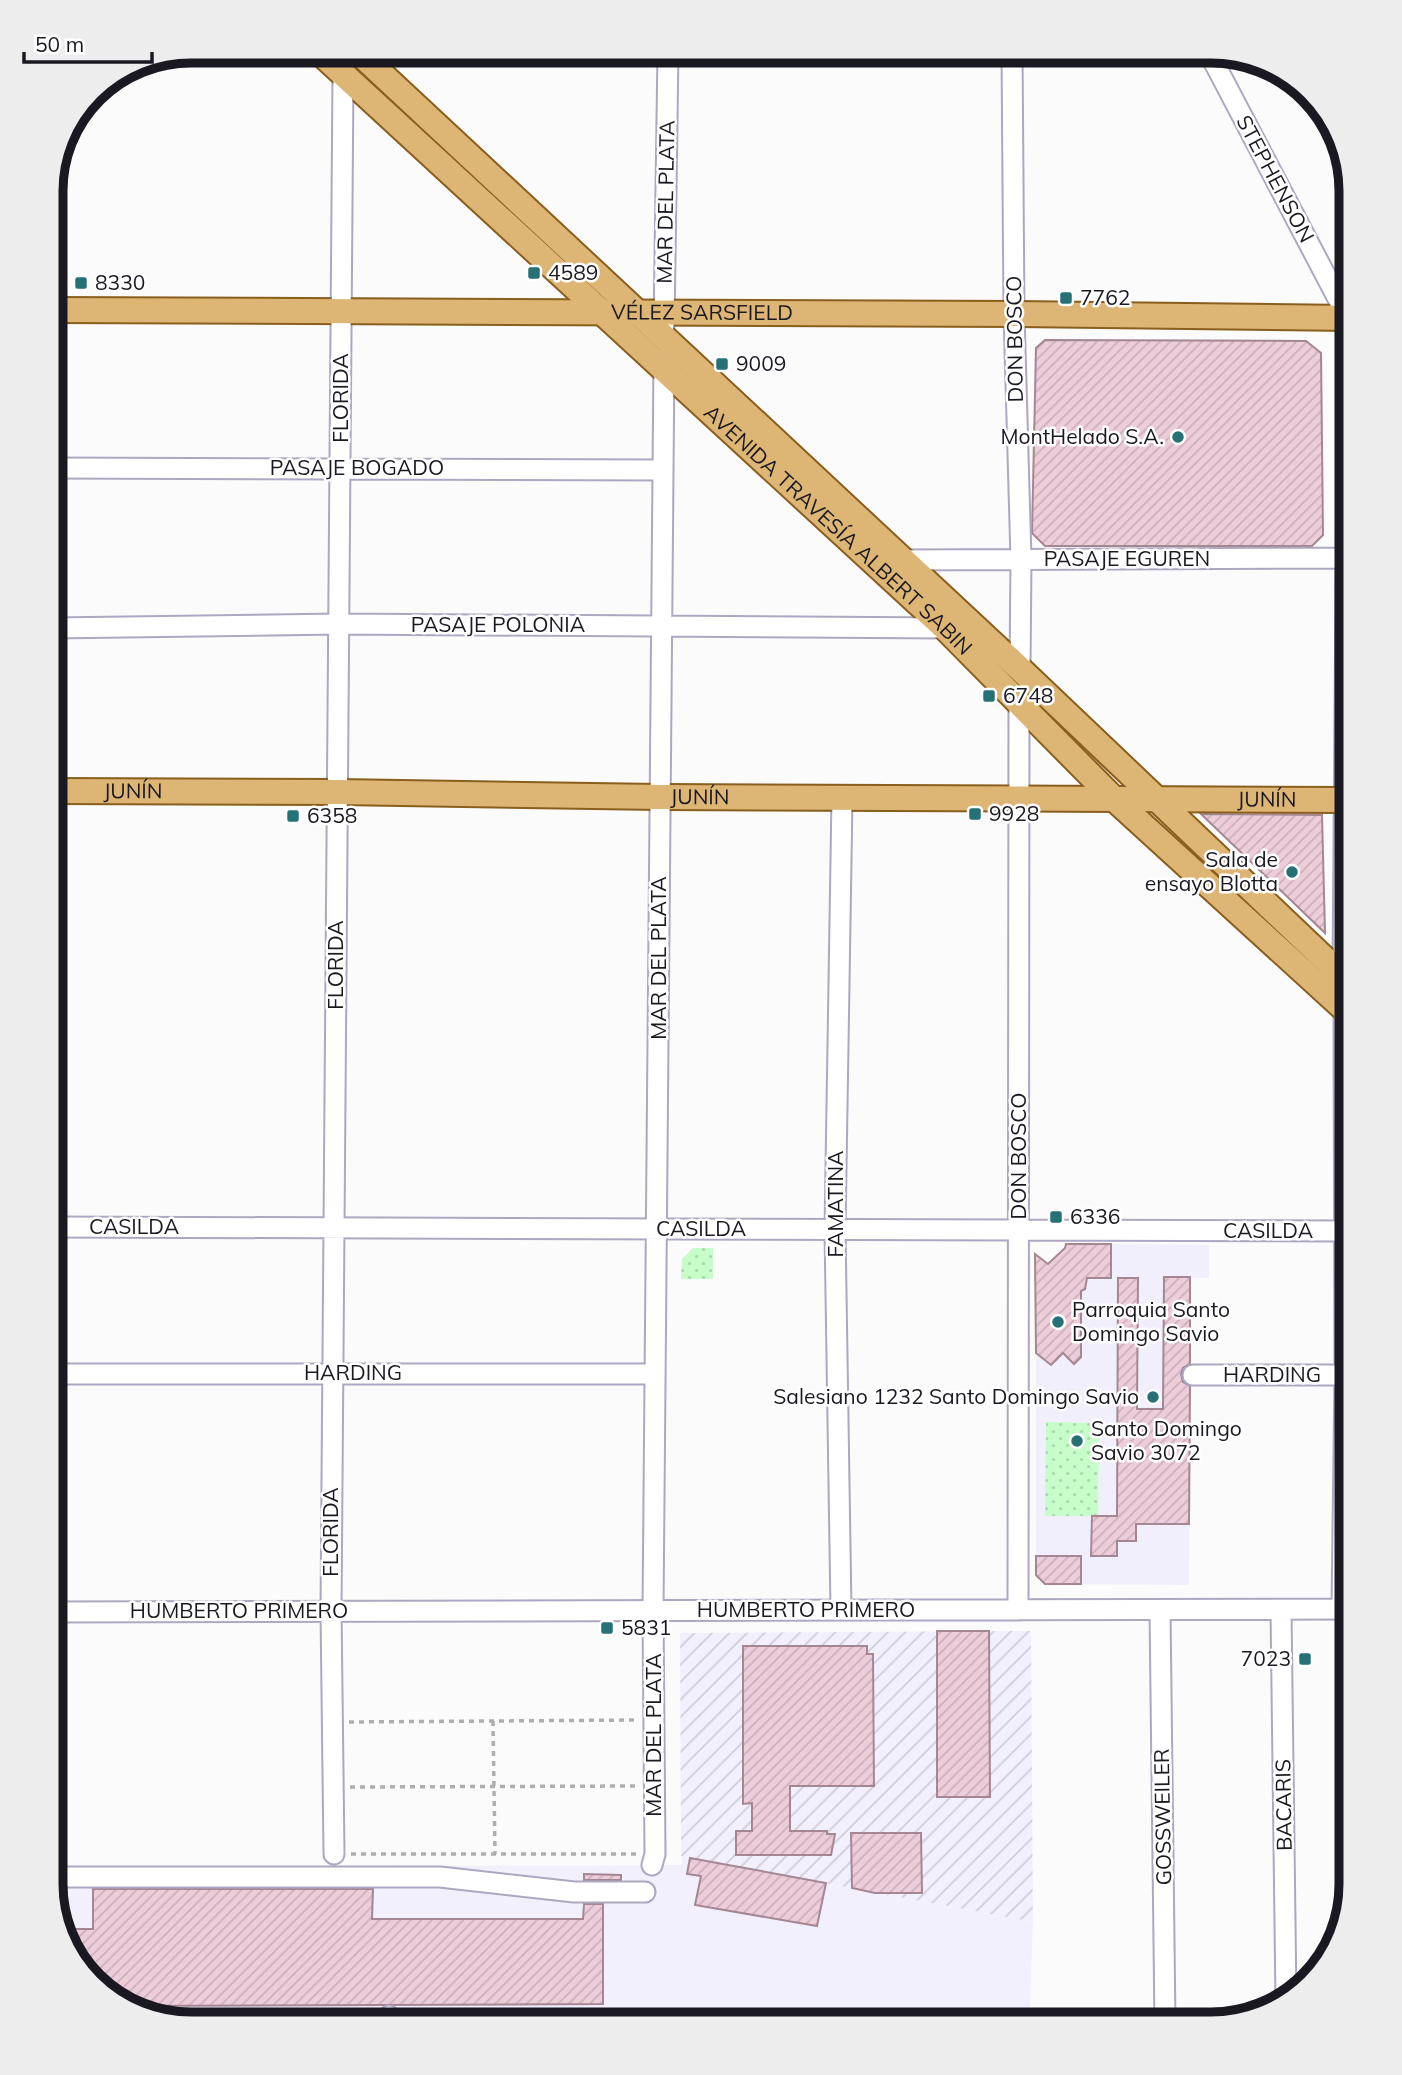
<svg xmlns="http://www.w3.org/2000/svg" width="1402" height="2075" viewBox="0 0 1402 2075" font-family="Mulish,sans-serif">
  <defs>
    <pattern id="industrial-furrows" width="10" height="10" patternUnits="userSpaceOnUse" patternTransform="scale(1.75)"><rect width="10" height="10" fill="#f3f0fe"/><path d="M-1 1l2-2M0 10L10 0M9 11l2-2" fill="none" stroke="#d0cdd9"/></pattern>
    <pattern id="park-dots" width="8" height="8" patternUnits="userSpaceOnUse" patternTransform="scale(1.75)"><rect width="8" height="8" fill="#c7fdc8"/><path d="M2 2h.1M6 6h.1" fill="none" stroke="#aad8ac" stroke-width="1.8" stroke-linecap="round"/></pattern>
    <pattern id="building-hatch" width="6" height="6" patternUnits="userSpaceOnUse" patternTransform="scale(1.75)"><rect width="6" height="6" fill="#edcdda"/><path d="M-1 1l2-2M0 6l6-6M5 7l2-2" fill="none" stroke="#cbafbb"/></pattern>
  </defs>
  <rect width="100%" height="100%" fill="#fbfbfb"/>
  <path fill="#f3f0fe" d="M681,1856L1033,1922L1030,2008H1048V2024H182L120,2005L69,1954L51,1884V1867L682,1865Z"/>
  <path fill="url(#industrial-furrows)" d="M1031,1631L1033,1922L681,1856L680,1633Z"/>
  <path fill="#f2effc" d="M1111,1244L1209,1245V1278H1190L1189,1585L1045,1584L1036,1575V1353L1051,1365L1063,1353L1074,1364L1081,1357V1291L1085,1289L1086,1284L1080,1278H1111Z"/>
  <path fill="url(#park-dots)" d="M693,1248H713V1279H681L682,1259Z
    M1046,1422L1099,1423L1098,1516H1045Z"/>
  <path fill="url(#building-hatch)" stroke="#a58793" stroke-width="2" d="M1045,340L1306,341L1321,353L1323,535L1312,546H1045L1032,533L1036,348Z
    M1201,814L1322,815L1325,933Z
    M1066,1244H1111V1278H1087L1085,1289L1081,1291V1357L1074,1364L1063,1353L1051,1365L1036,1353L1035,1254L1048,1264L1065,1248Z
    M1164,1277H1190V1364L1183,1368L1181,1374L1183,1382L1190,1386L1189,1524H1136V1541H1117V1556H1091L1092,1516H1117L1118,1278H1138L1137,1409H1163Z
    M1036,1556H1081V1584H1045L1036,1575Z
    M937,1631H989L990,1797H937Z
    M743,1646H867V1654H873L874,1786H790V1831H827V1834H835L831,1855H736V1831H752V1803L743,1804Z
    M851,1833H921L922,1893H875L852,1888Z
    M690,1858L826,1883L817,1926L695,1905L701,1876L687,1874Z
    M584,1874L621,1875V1880H584Z
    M93,1889H373L372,1919H583L584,1904H603V2004L122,2006L69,1954L63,1929H93Z"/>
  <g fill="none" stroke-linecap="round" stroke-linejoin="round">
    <g stroke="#aea7c2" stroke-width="23">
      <path id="minor" d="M1012,51L1014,314L1021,559L1020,669
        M1208,51L1348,318L1343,977
        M664,326L668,51
        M51,468L663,470
        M902,560L1351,558
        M51,628L339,624L945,628
        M51,1227L1351,1231
        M51,1374H655
        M1193,1375H1351
        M1342,1609L1345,1375L1344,1009
        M841,1610L835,1230L842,798
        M1018,1610L1019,703
        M1160,1610L1165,2024
        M1281,1610L1286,2001
        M51,1612L1351,1609
        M334,1854L331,1610L343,76
        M652,1865L655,1854L653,1611L664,360
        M51,1877H440L574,1892H645
        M389,2016L390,2024"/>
    </g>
    <g stroke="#8a5e1c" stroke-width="28">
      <g id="major">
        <path id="s1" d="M318,51L945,628L1114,799L1351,1015"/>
        <path d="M357,51L1020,669L1351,984"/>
        <path id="s2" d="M51,310L1014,314L1351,318"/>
        <path id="s3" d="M51,791L338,792L660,797L1351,800"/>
      </g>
    </g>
    <path stroke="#aeaeb1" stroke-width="3.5" stroke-dasharray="5 5" stroke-linecap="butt" d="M493,1721L495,1854
      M349,1722L639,1720
      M350,1787L639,1786
      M351,1854H637"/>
    <use href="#minor" stroke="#fff" stroke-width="19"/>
    <use href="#major" stroke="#ddb575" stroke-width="24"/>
  </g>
  <g fill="#267175" stroke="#fff" stroke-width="2.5">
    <rect x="527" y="266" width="14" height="14" rx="3.5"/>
    <rect x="74" y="276" width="14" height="14" rx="3.5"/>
    <rect x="1059" y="291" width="14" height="14" rx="3.5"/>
    <rect x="715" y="357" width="14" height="14" rx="3.5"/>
    <circle cx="1178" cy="437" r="7"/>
    <rect x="982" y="689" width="14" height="14" rx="3.5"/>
    <rect x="968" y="807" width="14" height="14" rx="3.5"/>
    <rect x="286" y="809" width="14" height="14" rx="3.5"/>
    <circle cx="1292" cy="872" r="7"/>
    <rect x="1049" y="1210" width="14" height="14" rx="3.5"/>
    <circle cx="1058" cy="1322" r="7"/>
    <circle cx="1153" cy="1397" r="7"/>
    <circle cx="1077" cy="1441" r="7"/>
    <rect x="600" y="1621" width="14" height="14" rx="3.5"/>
    <rect x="1298" y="1652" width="14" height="14" rx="3.5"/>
  </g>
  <g text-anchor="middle" stroke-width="5" stroke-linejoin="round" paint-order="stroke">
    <g font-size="21" fill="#1a1821" stroke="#fff">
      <text transform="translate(1275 179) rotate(62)" y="7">STEPHENSON</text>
      <text transform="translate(666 202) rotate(-89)" y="7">MAR DEL PLATA</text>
      <text dy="7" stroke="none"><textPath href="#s2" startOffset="651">VÉLEZ SARSFIELD</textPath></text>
      <text transform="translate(1015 339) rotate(-91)" y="7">DON BOSCO</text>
      <text transform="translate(341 398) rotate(-90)" y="7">FLORIDA</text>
      <text x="357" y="475">PASAJE BOGADO</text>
      <text dy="7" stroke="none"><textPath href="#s1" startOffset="707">AVENIDA TRAVESÍA ALBERT SABIN</textPath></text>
      <text x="1127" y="566">PASAJE EGUREN</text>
      <text x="498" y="632">PASAJE POLONIA</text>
      <text dy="7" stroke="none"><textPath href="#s3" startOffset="82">JUNÍN</textPath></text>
      <text dy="7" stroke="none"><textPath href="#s3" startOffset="649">JUNÍN</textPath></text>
      <text dy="7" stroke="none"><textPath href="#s3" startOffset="1216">JUNÍN</textPath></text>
      <text transform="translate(659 958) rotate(-90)" y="7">MAR DEL PLATA</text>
      <text transform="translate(336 965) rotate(-90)" y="7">FLORIDA</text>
      <text transform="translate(1019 1156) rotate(-90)" y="7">DON BOSCO</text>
      <text transform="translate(836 1204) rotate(-90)" y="7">FAMATINA</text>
      <text x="134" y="1234">CASILDA</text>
      <text x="701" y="1236">CASILDA</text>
      <text x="1268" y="1238">CASILDA</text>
      <text x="353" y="1380">HARDING</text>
      <text x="1272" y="1382">HARDING</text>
      <text transform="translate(331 1532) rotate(-90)" y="7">FLORIDA</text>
      <text x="806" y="1617">HUMBERTO PRIMERO</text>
      <text x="239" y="1618">HUMBERTO PRIMERO</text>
      <text transform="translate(654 1735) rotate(-90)" y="7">MAR DEL PLATA</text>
      <text transform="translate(1284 1805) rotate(-91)" y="7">BACARIS</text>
      <text transform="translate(1163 1817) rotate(-91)" y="7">GOSSWEILER</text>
    </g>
    <g font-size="21" fill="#1a1821" stroke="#fff" text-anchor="start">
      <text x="548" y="280">4589</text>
      <text x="95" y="290">8330</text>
      <text x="1080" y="305">7762</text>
      <text x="736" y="371">9009</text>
      <text x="1164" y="444" text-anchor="end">MontHelado S.A.</text>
      <text x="1003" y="703">6748</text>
      <text x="989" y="821">9928</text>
      <text x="307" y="823">6358</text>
      <text x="1278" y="867" text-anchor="end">Sala de<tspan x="1278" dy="24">ensayo Blotta</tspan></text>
      <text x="1070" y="1224">6336</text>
      <text x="1072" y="1317">Parroquia Santo<tspan x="1072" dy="24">Domingo Savio</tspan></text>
      <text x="1139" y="1404" text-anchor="end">Salesiano 1232 Santo Domingo Savio</text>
      <text x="1091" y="1436">Santo Domingo<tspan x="1091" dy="24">Savio 3072</tspan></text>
      <text x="621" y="1635">5831</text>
      <text x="1291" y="1666" text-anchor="end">7023</text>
    </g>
  </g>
  <path d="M0 0H1402V2075H0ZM191 63H1211A128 128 0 0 1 1339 191V1884A128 128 0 0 1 1211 2012H191A128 128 0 0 1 63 1884V191A128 128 0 0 1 191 63Z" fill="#ededed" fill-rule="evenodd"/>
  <path fill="none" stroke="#1a1821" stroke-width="9" d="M191 63H1211A128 128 0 0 1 1339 191V1884A128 128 0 0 1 1211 2012H191A128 128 0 0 1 63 1884V191A128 128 0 0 1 191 63Z"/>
  <path d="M24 52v10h128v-10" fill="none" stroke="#1a1821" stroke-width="3.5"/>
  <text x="35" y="52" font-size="21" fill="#1a1821" stroke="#ffffff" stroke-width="5" paint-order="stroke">50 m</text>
</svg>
